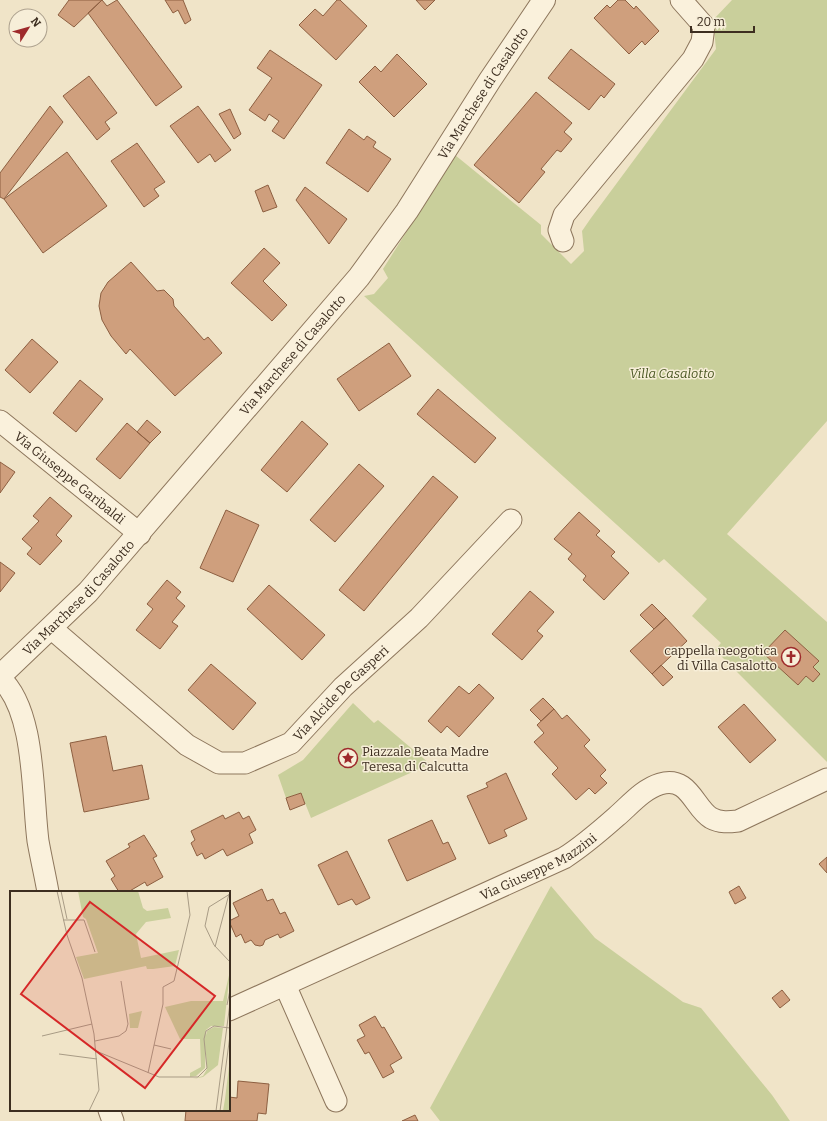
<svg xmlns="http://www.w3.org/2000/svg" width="827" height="1121" viewBox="0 0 827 1121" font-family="Bitter,serif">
  <rect width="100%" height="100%" fill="#f0e4c8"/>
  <path fill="#c9cf9b" d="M732,0H827V421L727,534L827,622V762L715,650L721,643L692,616L707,599L664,559L659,563L364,296L374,294L388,278L383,269L455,155L541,225V234L571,264L584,251L582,231L591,218L716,49L713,20Z
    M353,703L374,723L378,720L430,764L311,818L301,793L286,798L278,775L303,760Z
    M551,886L595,938L683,1002L701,1008L772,1095L790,1121H440L430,1108Z"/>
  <path fill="#cf9f7d" stroke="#8d5f41" d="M69,0H102L74,27L58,15Z
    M102,0L107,6L117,0L182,87L156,106L88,13Z
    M165,0H183L191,20L185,24L178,10L173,13Z
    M337,0H340L367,26L336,60L299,25L315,9L323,16Z
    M416,0H435L425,10Z
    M618,0H625L634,9L636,6L659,31L645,45L642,41L629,54L594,18L607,5L610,8Z
    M571,49L615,84L604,98L601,95L589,110L548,78Z
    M270,50L322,85L284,139L272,131L279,121L269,114L265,121L249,110L272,78L257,68Z
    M397,54L427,84L394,117L359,82L375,66L381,72Z
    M89,76L117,113L105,122L110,129L97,140L63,96Z
    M536,92L572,123L564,132L572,139L561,152L557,150L541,169L545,172L519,203L474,165Z
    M50,106L63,122L4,199L0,197V173Z
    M198,106L231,150L215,162L210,154L198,163L170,126Z
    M230,109L241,134L234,139L219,114Z
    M349,129L364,140L367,136L376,142L373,147L391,159L368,192L326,163Z
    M137,143L165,182L154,189L159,196L144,207L111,161Z
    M67,152L107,206L43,253L4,199Z
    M268,185L277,207L263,212L255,191Z
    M305,187L347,219L329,244L296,200Z
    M264,248L280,263L263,281L287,305L272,321L231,283Z
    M131,262L157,291L164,290L173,299L174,306L204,340L208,337L222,353L175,396L130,349L126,354L111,336L102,320L99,306L101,293L108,282Z
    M32,339L58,362L30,393L5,370Z
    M389,343L411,376L359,411L337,379Z
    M80,380L103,399L76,432L53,413Z
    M438,389L496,438L475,463L417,414Z
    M147,420L161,432L150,443L137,432Z
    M302,421L328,444L287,492L261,470Z
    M127,423L150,443L120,479L96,459Z
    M0,462L15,472L0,493Z
    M359,464L384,486L335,542L310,520Z
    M433,476L458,497L364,611L339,590Z
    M50,497L72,516L56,535L62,541L40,565L27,554L32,548L22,539L39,521L33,516Z
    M226,510L259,525L233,582L200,568Z
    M579,512L600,531L596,535L615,552L611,556L629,573L604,600L583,580L586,576L568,559L572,554L554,539Z
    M0,562L15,573L0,592Z
    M167,580L181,592L176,598L185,606L172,622L178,626L160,649L136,630L153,609L147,604Z
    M269,585L325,635L302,660L247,609Z
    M530,591L554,612L537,631L543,636L522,660L492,634Z
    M652,604L666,618L654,629L640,615Z
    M666,618L687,641L652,674L630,651Z
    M785,630L819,661L813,667L820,674L813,682L806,676L798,685L763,653Z
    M211,664L256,703L233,730L188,690Z
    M661,665L673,677L663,686L652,674Z
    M479,684L494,698L459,737L447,726L441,733L428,721L459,686L469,694Z
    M543,698L554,709L541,721L530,710Z
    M744,704L776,740L750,763L718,727Z
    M554,709L562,719L567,715L590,740L584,746L606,770L600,776L607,783L595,794L589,788L576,800L552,774L558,768L534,742L544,733L537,725Z
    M106,736L113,771L142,765L149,799L84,812L70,743Z
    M506,773L527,819L504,830L507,836L489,844L467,796L488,787L486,783Z
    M301,793L305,804L290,810L286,798Z
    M239,812L243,819L249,816L256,830L249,834L253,843L227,856L223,849L205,859L202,853L197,856L191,843L195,840L191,831L223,815L225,819Z
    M432,820L443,844L448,842L456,859L407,881L388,840Z
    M144,835L157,856L153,858L163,877L147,886L145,882L128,892H119L111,879L115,876L106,861L130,847L128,844Z
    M347,851L370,898L356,905L352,899L338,905L318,865Z
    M827,857V873L819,864Z
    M739,886L746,898L735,904L729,892Z
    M262,889L267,901L273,899L280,914L285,912L294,931L280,938L278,934L265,940L263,945L260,946L255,945L251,940L245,943L241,934L236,937L229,921L239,916L233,903Z
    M782,990L790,1000L780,1008L772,998Z
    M375,1016L382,1028L384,1027L402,1058L390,1065L394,1072L383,1078L369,1052L365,1054L357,1040L365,1036L359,1025Z
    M238,1081L269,1084L266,1114L258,1113L257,1121H185L186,1110H229V1097L237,1098Z
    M415,1115L418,1121H402Z"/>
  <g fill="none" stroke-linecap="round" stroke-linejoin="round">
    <g stroke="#8d765c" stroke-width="23">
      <g id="minor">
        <path d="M563,241L559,230L564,215L693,59L702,42L704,26L681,0"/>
        <path id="s1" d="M0,421L140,534"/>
        <path id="s2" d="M51,628L187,745L219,763H245L291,743L343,687L419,618L511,520"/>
        <path d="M0,678C36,710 32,795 38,841C41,858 45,875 48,892"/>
        <path d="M285,985L336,1101"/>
        <path id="s3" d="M229,1010L564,858C583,846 599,832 616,817C629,806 643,789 660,784C689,775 694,808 711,818C720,823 729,822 738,821L827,779"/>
        <path d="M109,1110L113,1121"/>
      </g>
    </g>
    <g stroke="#8d765c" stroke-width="24">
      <g id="tertiary">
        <path id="s4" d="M0,676L88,592L359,277L407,211L490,80L544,0"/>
      </g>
    </g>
    <use href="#minor" stroke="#faf1dc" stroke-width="21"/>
    <use href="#tertiary" stroke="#faf1dc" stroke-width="22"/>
  </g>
  <defs>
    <g id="church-ring" transform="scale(1)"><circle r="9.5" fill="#f7eed8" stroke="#9e2a2b" stroke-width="1.5"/><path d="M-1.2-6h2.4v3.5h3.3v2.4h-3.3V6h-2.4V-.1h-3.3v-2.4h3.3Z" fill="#9e2a2b"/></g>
    <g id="sight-ring" transform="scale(1)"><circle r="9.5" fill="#f7eed8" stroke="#9e2a2b" stroke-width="1.5"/><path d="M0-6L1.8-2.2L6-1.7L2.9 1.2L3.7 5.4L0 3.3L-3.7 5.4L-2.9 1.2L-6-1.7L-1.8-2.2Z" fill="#9e2a2b"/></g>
  </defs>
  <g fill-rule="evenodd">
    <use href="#church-ring" x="791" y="657"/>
    <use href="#sight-ring" x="348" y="758"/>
  </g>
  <g text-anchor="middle" stroke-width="3" stroke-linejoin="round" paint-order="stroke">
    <g font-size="13" fill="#3d2e20" stroke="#f7eed8">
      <text dy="5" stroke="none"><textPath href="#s4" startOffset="759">Via Marchese di Casalotto</textPath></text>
      <text dy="5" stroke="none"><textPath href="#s4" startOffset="435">Via Marchese di Casalotto</textPath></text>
      <text dy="5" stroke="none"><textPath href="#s1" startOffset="90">Via Giuseppe Garibaldi</textPath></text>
      <text dy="5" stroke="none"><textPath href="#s4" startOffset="111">Via Marchese di Casalotto</textPath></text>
      <text dy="5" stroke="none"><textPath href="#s2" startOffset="363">Via Alcide De Gasperi</textPath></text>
      <text dy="5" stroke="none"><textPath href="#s3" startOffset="341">Via Giuseppe Mazzini</textPath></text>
    </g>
    <g font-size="13" font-style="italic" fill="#4d5a26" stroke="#f7eed8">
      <text x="672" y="378">Villa Casalotto</text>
    </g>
    <g font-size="13" fill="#3d2e20" stroke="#f7eed8" text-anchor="end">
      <text x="777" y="655">cappella neogotica<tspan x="777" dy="15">di Villa Casalotto</tspan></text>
      <text x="362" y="756" text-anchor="start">Piazzale Beata Madre<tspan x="362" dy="15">Teresa di Calcutta</tspan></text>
    </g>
  </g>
  <g transform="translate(10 891)">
    <rect width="220" height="220" fill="#f0e4c8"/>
    <path d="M68,0H128L133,17L137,20L158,17L161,27L136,31L126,43L131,67L169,59L165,75L143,78H137L136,75L74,88L66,66L88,62L76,28L73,26ZM220,80L214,135H201L196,139L195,177L186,185L180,186V182L191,176L190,148H170L155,116L181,110H213ZM132,120L128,137H120L119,123ZM204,136L213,137L208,174L193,186L183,188L193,185L197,178L195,148L197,140ZM220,167V220H213L215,208Z" fill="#c9cf9b"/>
    <path fill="none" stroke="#a89b85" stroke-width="1" d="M47,0L57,44L72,87L84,143L89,199L79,220M51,0L57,28M220,3L199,16L195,35L204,54L220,71M53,29H74L85,61M205,56L219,3M217,114L220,99M32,145L82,133M85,150L109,145L116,140L118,133L111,90M144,154L161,158M86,160L149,186H188L197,177L194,148L196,140L204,135L220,137M49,163L87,168M138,182L153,113V96L164,90L180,24L177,0M206,220L220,112M210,220L220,144"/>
    <path fill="#d62828" fill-opacity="0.15" stroke="#d62828" stroke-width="2" d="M80,11L205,105L135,197L11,103Z"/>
    <rect width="220" height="220" fill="none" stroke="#3d2e20" stroke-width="2"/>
  </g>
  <g transform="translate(28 28) rotate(53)"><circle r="19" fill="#f7eed8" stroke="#ada18e"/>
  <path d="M0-3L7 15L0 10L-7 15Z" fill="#9e2a2b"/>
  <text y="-6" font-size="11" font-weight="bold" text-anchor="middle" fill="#3d2e20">N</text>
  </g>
  <path d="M691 26v6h63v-6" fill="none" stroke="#3d2e20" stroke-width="2"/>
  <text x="697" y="26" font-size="12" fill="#3d2e20" stroke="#f7eed8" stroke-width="3" paint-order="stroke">20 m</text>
</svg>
